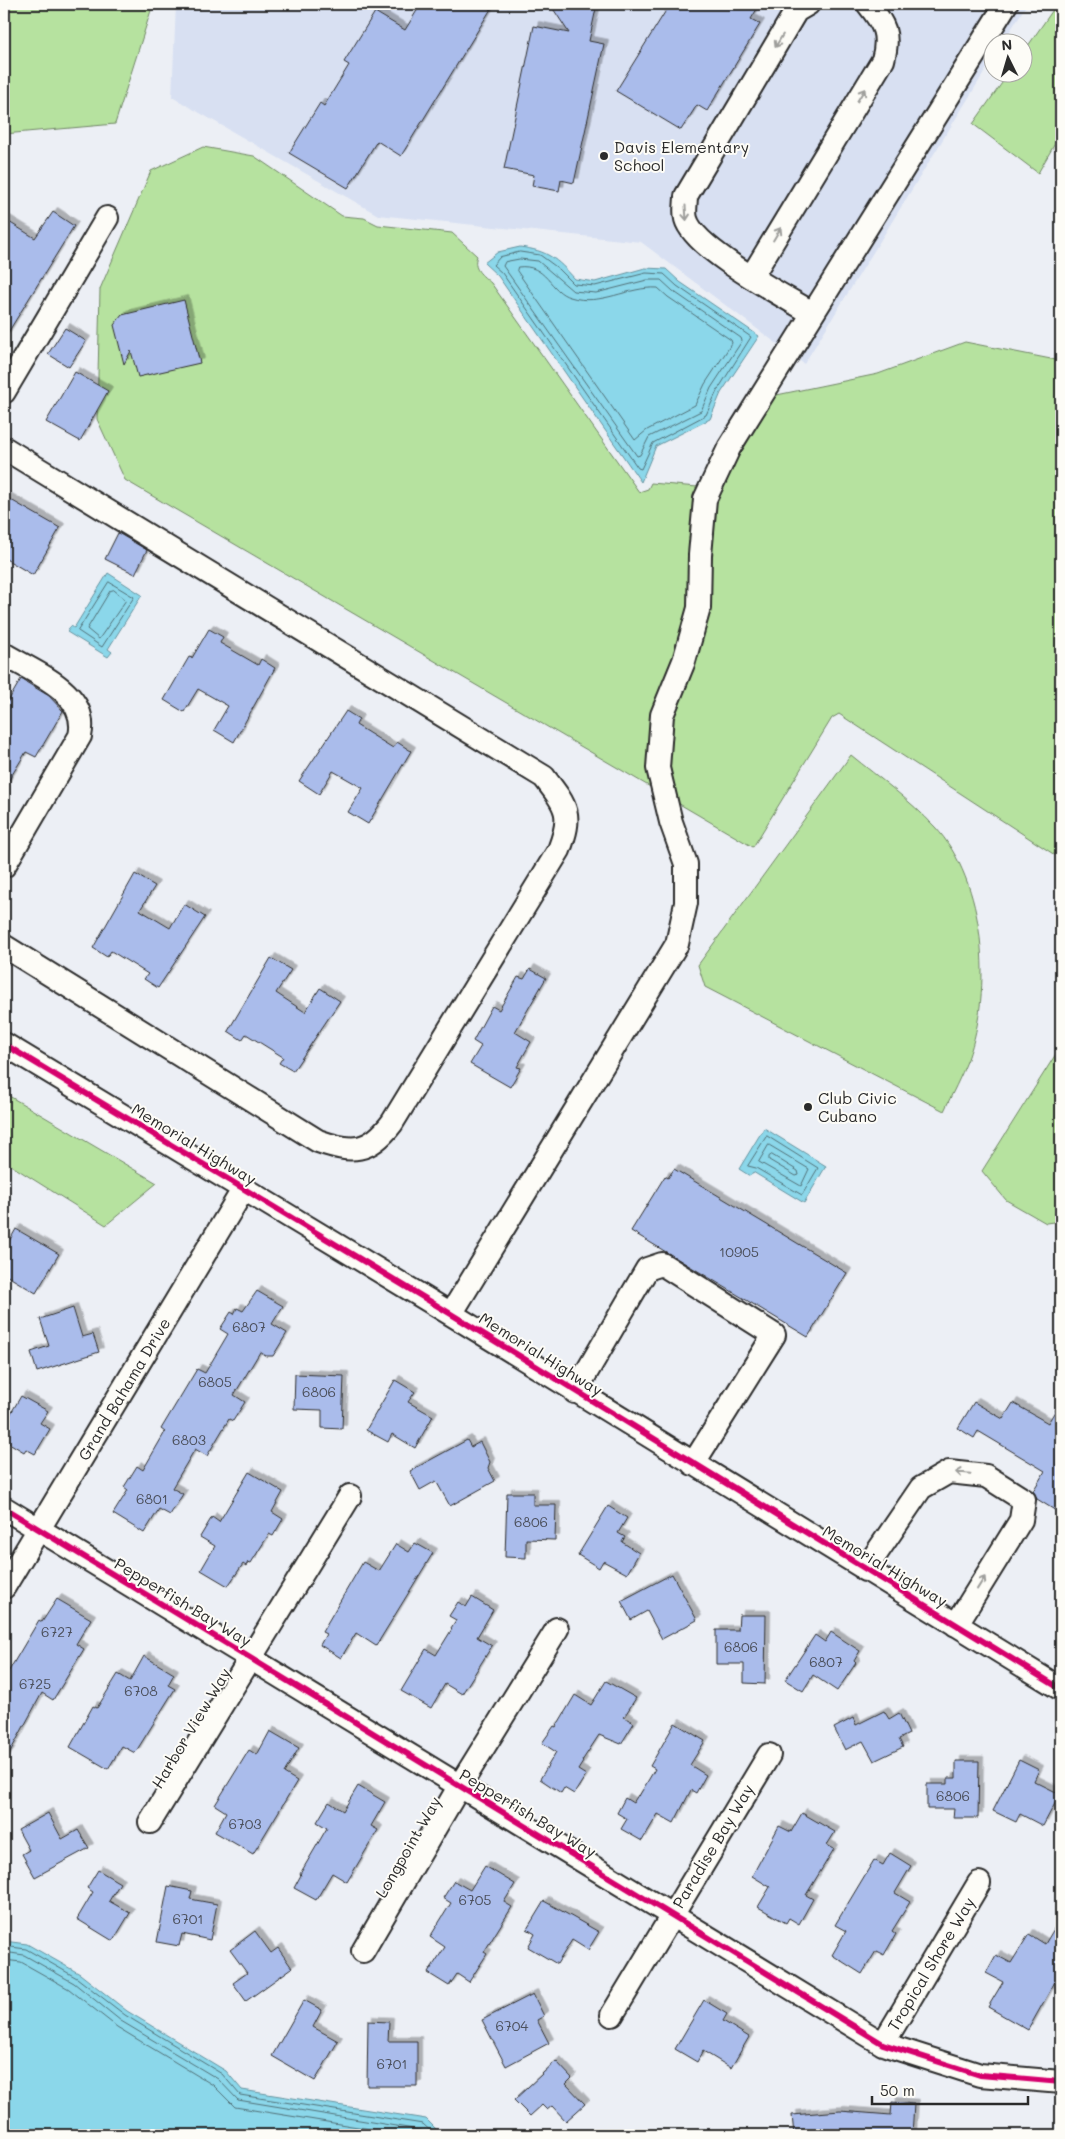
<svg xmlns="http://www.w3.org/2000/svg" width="1065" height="2139" viewBox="0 0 1065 2139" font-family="Mali,sans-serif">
  <defs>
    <filter id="shadow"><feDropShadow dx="4.5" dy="-4.5" stdDeviation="0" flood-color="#0004"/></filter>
  </defs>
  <rect width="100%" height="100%" fill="#eceff5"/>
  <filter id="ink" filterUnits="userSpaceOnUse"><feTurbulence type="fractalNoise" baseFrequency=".02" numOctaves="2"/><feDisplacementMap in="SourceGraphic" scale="10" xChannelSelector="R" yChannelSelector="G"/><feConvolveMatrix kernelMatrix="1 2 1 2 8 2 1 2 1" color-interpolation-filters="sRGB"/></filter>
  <g filter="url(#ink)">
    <path fill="#d8e0f2" d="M176,4H1027L1003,42H992V60L804,364L641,242L378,215L172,97Z"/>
    <path fill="#b6e29f" stroke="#708665" d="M4,4H153L115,124L4,134Z
      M1057,4H1061V133L1038,173L973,124L1009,73L1022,72L1023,53Z
      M203,147L254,156L342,216L364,218L378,225L452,233L477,256C472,269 482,275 491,283L639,492L648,489L651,483L721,489L767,397L878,374L965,342L1061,361V859L839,714L832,718L753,847L125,480L97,419L100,289L151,171Z
      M851,755C879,778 910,800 935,827C986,882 993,990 968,1059C961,1077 952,1094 944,1111L705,987L698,965Z
      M1061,1046V1221L1046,1223L1006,1200L982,1171Z
      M4,1093L157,1183L106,1225L4,1161Z"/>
    <path fill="#8bd7ea" stroke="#65929e" d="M520,247C548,251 556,258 575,279L595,282L645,268L666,269L680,282L759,336L721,393L710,419L656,446L641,482L498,276L484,263L498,252Z
      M108,573L142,595L108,649L112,652L108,657L67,632L71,626L74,628Z
      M764,1128L826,1166L804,1203L753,1172L750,1176L739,1169Z
      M4,1941L27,1944L80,1974L127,2011L226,2071L242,2090L426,2119L442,2135H4Z"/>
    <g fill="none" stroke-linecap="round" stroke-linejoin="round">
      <path stroke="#517077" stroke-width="1" d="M520,252L540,255L559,269L574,284L595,286L646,273L664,274L677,286L751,337L717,391L706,415L653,443L641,469L638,468L502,273L493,265L500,257Z
        M520,259L538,261L573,291L596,293L647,280H661L673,291L741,338L742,341L711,388L701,411L649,437L640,455L637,456L503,266L505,262Z
        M518,267C547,263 550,292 570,297C601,307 628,286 658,288L668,297L731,340L732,343L705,384L695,405L647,430L635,440L517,271Z
        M109,582L134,597L102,647L78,631Z
        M114,590L126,600L99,639L87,629L110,591Z
        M767,1136L818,1168L802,1195L756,1168L748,1166Z
        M769,1145L809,1169L801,1186L759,1162Z
        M772,1155L798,1171L799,1175L796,1176L769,1160V1157Z
        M4,1946L26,1949L77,1978L125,2015L222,2074L240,2095L423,2124L435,2135
        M4,1952L24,1955L74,1983L121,2021L218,2079L238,2100L420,2130L426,2135
        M4,1960L21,1962L69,1989L117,2027L213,2085L235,2107L407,2135"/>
    </g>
    <path fill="#aabceb" stroke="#2b2b2b" filter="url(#shadow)" d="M421,4H494L401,156L377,141L348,188L289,153L320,103L324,106L349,65L344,62L375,12L405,30Z
      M550,4H597L589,41L604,44L574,183L561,180L559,191L532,186L534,175L504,169L534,26L569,33Z
      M670,4H760L751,19L760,24L707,111L697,105L681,130L616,91Z
      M53,212L74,226L4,339V219L35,238Z
      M184,300L200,363L138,377L131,351L124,364L114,325L122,315Z
      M65,328L86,341L69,367L48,354Z
      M75,372L108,391L80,441L46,422Z
      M4,496L60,528L33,575L4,558Z
      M118,533L147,550L135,574L105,559Z
      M209,629L223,637L220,643L258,665L261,659L275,668L234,742L214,730L228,706L198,689L184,712L164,700L189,657L192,658Z
      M21,679L49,696L63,711L36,757L26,752L4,788V708Z
      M346,711L359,719L356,725L393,748L397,742L411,751L368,824L348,812L363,788L333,771L319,794L299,781Z
      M135,874L155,886L140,910L170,928L184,904L205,917L158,988L144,979L148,974L111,951L107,957L93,948Z
      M271,958L291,970L276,993L305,1012L320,988L340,1001L293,1071L279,1063L283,1057L246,1034L242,1040L228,1031Z
      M530,969L546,978L515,1032L531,1042L517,1067L521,1068L510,1087L470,1064L481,1046L473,1041L492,1006L499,1010L518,977L524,979Z
      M674,1169L847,1273L808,1337L631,1231L665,1176L668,1178Z
      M16,1229L59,1254L36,1293L4,1274V1250Z
      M257,1291L283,1306L272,1324L287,1333L273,1356H266L260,1352L234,1395L245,1402L233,1421L229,1419L207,1456L195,1449L172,1488L183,1494L170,1515L159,1509L144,1533L113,1514L128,1490L124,1487L137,1466L143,1470L165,1432L161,1429L197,1369L205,1373L228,1334L220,1329L231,1312L234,1314L237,1308L243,1311Z
      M73,1308L82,1337L93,1334L99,1352L37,1372L31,1352L49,1346L40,1319Z
      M295,1374L344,1376L342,1429L322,1428V1410L294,1409Z
      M395,1380L415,1392L408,1402L433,1416L415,1448L392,1434L388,1442L366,1430Z
      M21,1396L48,1411L40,1423L50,1429L35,1454L26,1449L24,1452L4,1440V1425Z
      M1061,1401V1514L1037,1499L1033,1491L1045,1471L978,1431L974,1438L958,1428L974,1402L1003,1419L1013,1403L1048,1423Z
      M467,1440L471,1447L480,1442L490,1462L488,1468L495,1481L450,1506L436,1481L420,1490L410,1471Z
      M249,1472L283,1492L272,1512L283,1519L273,1536L269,1534L251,1563L248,1562L246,1566L243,1564L228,1586L201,1570L215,1546L200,1537L212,1517L219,1522Z
      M507,1493H533V1505H556L555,1540L526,1539V1558L505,1557Z
      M608,1506L627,1518L618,1533L625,1537L622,1542L639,1553L627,1574L603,1561L599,1568L578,1555Z
      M415,1543L433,1553L376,1646L356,1633L341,1658L320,1645L326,1634L322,1632L363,1562L379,1571L396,1544L409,1552Z
      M672,1574L697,1620L662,1639L647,1611L631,1620L621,1601Z
      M472,1597L493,1610L477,1637L492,1646L462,1694L445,1684L431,1708L401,1691L426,1649L436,1655L452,1629L451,1628L456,1620L449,1616L458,1602L466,1607Z
      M57,1599L91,1619L76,1644L84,1649L53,1700L42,1693L4,1763V1679L39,1620L42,1622Z
      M739,1615H766L765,1684L744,1683V1664H716V1630H738Z
      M831,1632L860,1651L854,1661L856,1663L837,1691L813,1675L803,1691L785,1680L815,1635L825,1642Z
      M144,1656L174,1674L168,1685L175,1689L135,1753L122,1746L108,1769L70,1747L93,1706L97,1708L118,1674L130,1681Z
      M606,1681L636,1698L624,1717L634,1723L621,1744L599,1735L582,1761L583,1762L578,1770L586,1775L574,1794L564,1788L561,1793L540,1779L556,1752L542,1743L554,1726L556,1727L575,1695L591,1705Z
      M884,1711L889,1719L899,1713L909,1734L899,1739L903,1747L874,1761L863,1741L845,1750L834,1728L853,1718L856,1725Z
      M675,1723L705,1741L690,1765L706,1775L696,1793L691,1790L674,1823L658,1814L642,1841L621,1829L627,1819L617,1813L625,1798L633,1803L638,1795L639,1796L655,1769L650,1766Z
      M270,1731L299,1748L284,1773L297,1781L253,1854L215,1832L226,1812L215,1805L249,1750L257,1755Z
      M1019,1760L1039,1770L1034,1781L1060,1794L1043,1826L1020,1814L1016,1822L993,1811Z
      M956,1761H979L978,1818H953L954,1809H927V1784H948V1778H956Z
      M358,1786L385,1802L371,1826L378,1830L347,1882L332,1873L316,1900L294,1888L301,1875L300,1874L327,1828L317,1822L329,1802L343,1811Z
      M48,1813L62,1839L78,1830L89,1848L35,1877L22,1854L29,1850L18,1830Z
      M802,1813L835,1832L827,1845L834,1849L806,1895L813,1899L799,1924L789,1918L786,1923L758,1907L770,1887L752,1876L779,1826L791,1832Z
      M890,1853L911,1866L895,1893L910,1902L892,1931L896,1934L884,1955L876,1951L862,1974L832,1955L846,1931L835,1925L874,1860L883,1865Z
      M485,1866L515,1884L504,1902L512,1907L484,1952L487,1954L469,1982L457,1974L449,1986L428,1973L445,1947L430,1937L451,1903L443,1898L454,1881L470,1890Z
      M98,1870L120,1883L109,1901L130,1913L113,1941L77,1919L93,1892L87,1888Z
      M168,1886L192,1891L190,1899L217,1904L210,1940L182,1934L179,1946L157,1942Z
      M544,1901L599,1932L588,1950L572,1940L557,1964L528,1947L535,1934L527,1929Z
      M1061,1917V1971L1028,2030L988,2007L1003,1982L986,1973L996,1955L1011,1963L1029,1934L1045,1944Z
      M255,1931L271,1953L278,1948L292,1968L246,2001L233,1983L247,1973L230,1950Z
      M533,1994L544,2016L537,2020L549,2043L506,2066L482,2020Z
      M304,2000L322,2010L313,2027L338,2041L315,2081L272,2056Z
      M704,2000L727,2014L723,2021L749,2037L731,2068L703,2051L697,2062L675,2049Z
      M368,2021L389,2022L388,2041H417V2086H367Z
      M556,2061L572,2078L566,2084L585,2104L566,2121L552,2106L547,2110L542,2105L530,2116L514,2100Z
      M892,2102L914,2104L912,2135H794L792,2115L840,2111L891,2115Z"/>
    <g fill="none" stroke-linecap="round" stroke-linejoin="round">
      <g stroke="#2b2b2b" stroke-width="26">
        <path id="minor" d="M808,4L796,11L686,196C686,203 684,212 686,219C694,249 784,296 812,313
          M752,276L883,60C890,34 884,24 868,4
          M4,392L107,218
          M4,448L544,777C567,807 573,814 559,850L392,1123C369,1153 352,1153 318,1141L4,946
          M4,654C34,673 90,692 80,736L4,866
          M4,1044L451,1314L1061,1689
          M451,1314L677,944L686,903V864L671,822L658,768L662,715L684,661L699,608L700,555L705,499L729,448L1006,4
          M575,1392L647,1269L662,1264L774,1335L693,1464
          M4,1508L883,2044L980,2075L1061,2082
          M865,1570L921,1488L949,1472L986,1476L1024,1500L1021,1520L956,1625
          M4,1587L243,1190
          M150,1822L350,1496
          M363,1951L459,1787L557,1629
          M612,2015L769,1755
          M883,2044L979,1883"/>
      </g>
      <use href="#minor" stroke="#fdfcf7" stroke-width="22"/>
      <g stroke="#fdfcf7" stroke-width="9">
        <path id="cycleway" d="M4,1044L451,1314L1061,1689
          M4,1508L883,2044L980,2075L1061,2082"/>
      </g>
      <use href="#cycleway" stroke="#d6006c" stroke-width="6"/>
    </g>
    <defs><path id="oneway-shaft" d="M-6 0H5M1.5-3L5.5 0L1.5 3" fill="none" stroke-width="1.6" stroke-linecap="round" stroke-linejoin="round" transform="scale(1.25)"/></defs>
    <g stroke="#9e9e9b">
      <use href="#oneway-shaft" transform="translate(779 41) rotate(121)"/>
      <use href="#oneway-shaft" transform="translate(861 95) rotate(-59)"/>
      <use href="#oneway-shaft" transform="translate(686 213) rotate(86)"/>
      <use href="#oneway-shaft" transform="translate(777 234) rotate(-59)"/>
      <use href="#oneway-shaft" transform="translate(963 1473) rotate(-174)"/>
      <use href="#oneway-shaft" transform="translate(981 1583) rotate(-58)"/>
    </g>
  </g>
  <g fill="#2b2b2b" stroke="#fdfcf7" stroke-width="2">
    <circle cx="604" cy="156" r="5"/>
    <circle cx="808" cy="1107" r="5"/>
  </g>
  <g text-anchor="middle" stroke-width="4" stroke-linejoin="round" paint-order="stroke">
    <g font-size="14" fill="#4b4f5b">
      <text x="739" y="1257">10905</text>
      <text x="249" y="1332">6807</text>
      <text x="215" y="1387">6805</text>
      <text x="319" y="1397">6806</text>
      <text x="189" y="1445">6803</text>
      <text x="152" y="1504">6801</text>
      <text x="531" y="1527">6806</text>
      <text x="57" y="1637">6727</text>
      <text x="741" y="1652">6806</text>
      <text x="826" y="1667">6807</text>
      <text x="35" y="1689">6725</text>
      <text x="141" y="1696">6708</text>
      <text x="953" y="1801">6806</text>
      <text x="245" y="1829">6703</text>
      <text x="475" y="1905">6705</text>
      <text x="188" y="1924">6701</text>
      <text x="512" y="2031">6704</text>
      <text x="392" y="2069">6701</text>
    </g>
    <g font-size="16" fill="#2b2b2b" stroke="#fdfcf7" text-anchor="start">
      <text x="614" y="153">Davis Elementary<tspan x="614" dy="18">School</tspan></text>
      <text x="818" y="1104">Club Civic<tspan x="818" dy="18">Cubano</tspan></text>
    </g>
    <g font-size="16" fill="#2b2b2b" stroke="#fdfcf7">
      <text transform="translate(194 1144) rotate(31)" y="6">Memorial Highway</text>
      <text transform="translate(541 1354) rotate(32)" y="6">Memorial Highway</text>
      <text transform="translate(124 1389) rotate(-59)" y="6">Grand Bahama Drive</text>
      <text transform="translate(885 1566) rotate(31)" y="6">Memorial Highway</text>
      <text transform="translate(183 1602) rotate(31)" y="6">Pepperfish Bay Way</text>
      <text transform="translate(191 1728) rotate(-59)" y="6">Harbor View Way</text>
      <text transform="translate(528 1813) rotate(31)" y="6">Pepperfish Bay Way</text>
      <text transform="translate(713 1846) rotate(-59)" y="6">Paradise Bay Way</text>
      <text transform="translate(408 1847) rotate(-60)" y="6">Longpoint Way</text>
      <text transform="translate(931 1964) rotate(-59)" y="6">Tropical Shore Way</text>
    </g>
  </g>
  <rect width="1065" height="2139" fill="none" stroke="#fdfcf7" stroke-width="20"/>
  <rect x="10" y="10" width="1045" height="2119" fill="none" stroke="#2b2b2b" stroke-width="2" filter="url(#ink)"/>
  <g transform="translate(1008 58) rotate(355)"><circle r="24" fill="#fdfcf7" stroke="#a9a8a5"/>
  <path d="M0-4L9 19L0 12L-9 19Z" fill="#2b2b2b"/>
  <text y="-8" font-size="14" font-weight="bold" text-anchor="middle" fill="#2b2b2b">N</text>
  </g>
  <path d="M872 2096v8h156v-8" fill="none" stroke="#2b2b2b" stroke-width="2.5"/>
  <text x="880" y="2096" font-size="15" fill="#2b2b2b" stroke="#fdfcf7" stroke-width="4" paint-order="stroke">50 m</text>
</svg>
